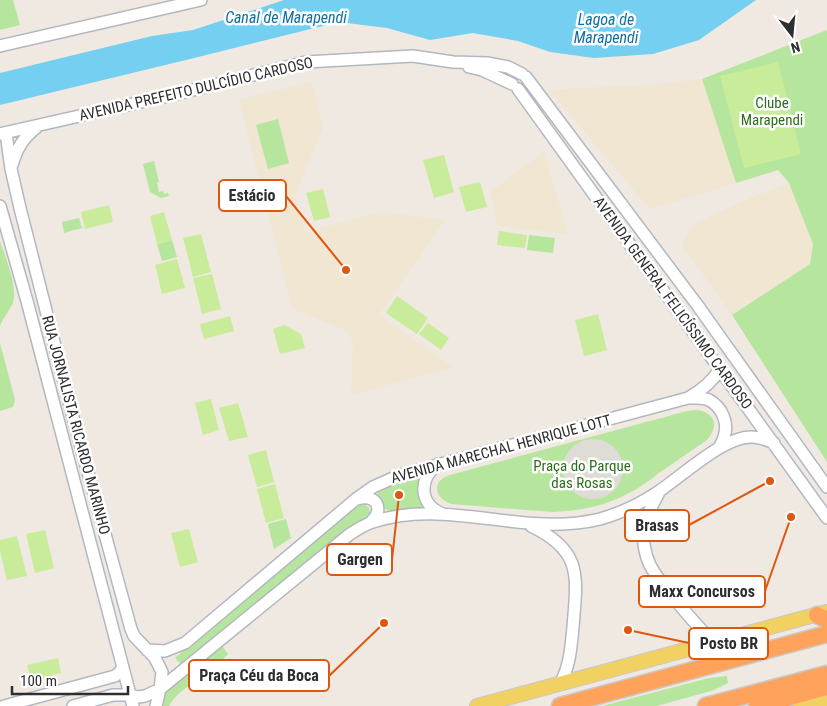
<svg xmlns="http://www.w3.org/2000/svg" width="827" height="706" viewBox="0 0 827 706" font-family="'Roboto Condensed',sans-serif">
  <rect width="100%" height="100%" fill="#efe9e1"/>
  <path fill="#f0e6d1" d="M702,79L736,183L650,209L549,90L654,84Z
    M312,82L323,128L295,195L305,232L381,212L445,220L379,315L452,366L451,368L351,395L353,344L349,332L292,308L239,100Z
    M544,152L568,234L498,226L490,192Z
    M789,183L813,244L810,264L732,315L682,245L689,230L696,223L745,200Z"/>
  <path fill="#b6e59e" d="M0,0H13L20,25L0,30Z
    M827,30V462L732,315L810,264L813,244L789,183L778,170L736,183L702,79Z
    M278,119L289,163L268,169L256,125Z
    M154,161L159,182H157L159,192L163,191L164,194L168,193L169,196L161,198L150,192L143,164Z
    M79,218L82,228L64,233L62,222Z
    M529,235L555,238L553,253L527,250Z
    M172,240L177,257L162,261L157,244Z
    M0,241C5,256 18,287 13,302C11,309 3,318 0,326Z
    M0,343L15,400L13,407L0,411Z
    M697,410C716,413 719,426 707,440C691,451 675,462 659,473C648,482 636,490 623,496C601,507 577,511 552,512L451,504C434,498 431,481 450,475L687,411Z
    M425,471C418,487 416,492 425,509L396,514L383,508L376,489Z
    M364,503L369,508L370,514L182,665L175,658L188,646L344,514Z
    M286,519L291,538L274,549L268,524Z
    M220,643L228,654C223,659 219,664 214,669C200,681 179,688 169,706H160L164,693Z
    M727,676L728,683L714,690L657,706H602L709,678Z"/>
  <path fill="#c9ec9a" d="M778,62L801,154L744,168L720,76Z
    M444,155L454,192L434,198L423,160Z
    M480,182L487,207L466,212L459,187Z
    M323,189L330,217L314,221L306,193Z
    M109,205L113,222L85,229L81,212Z
    M164,212L172,240L157,244L150,216Z
    M499,231L527,235L525,248L497,245Z
    M201,234L211,272L193,277L183,238Z
    M177,259L185,288L162,294L155,265Z
    M212,274L221,309L202,314L193,278Z
    M397,296L428,318L417,334L386,313Z
    M598,314L607,350L584,356L575,320Z
    M230,316L234,331L204,339L200,324Z
    M428,323L449,338L441,350L419,334Z
    M285,325L301,334L305,348L280,354L273,329Z
    M211,399L219,430L203,435L195,403Z
    M238,403L248,437L229,441L219,408Z
    M266,450L274,482L257,487L248,455Z
    M275,484L284,518L266,523L257,489Z
    M189,529L198,562L180,567L171,533Z
    M45,530L54,568L35,573L26,534Z
    M17,536L27,576L7,580L0,551V540Z
    M58,658L61,673L31,681L27,665Z"/>
  <path fill="#dfdcd8" d="M563 469a30 30 0 1 1 60 0a30 30 0 1 1-60 0Z"/>
  <path fill="#75cff0" d="M284,0H756L699,40L653,54L594,58L550,52L518,41L473,33L430,40L387,28L339,22L190,59L0,105V73L152,36L193,30Z"/>
  <g fill="none" stroke-linecap="round" stroke-linejoin="round">
    <g stroke="#b4b7c1" stroke-width="14">
      <path id="minor" d="M0,46L201,0
        M469,67L482,70L512,84
        M526,77L698,306L827,487
        M518,89L827,518
        M6,133L11,169L20,208L74,421L131,629L134,636L155,658L162,672L160,689L156,706
        M0,134L181,93L306,62L413,56L453,62L487,63L508,67L522,74
        M12,165C17,148 23,138 37,127
        M0,206L27,301L133,706
        M689,398C696,398 703,397 709,400C722,407 729,423 724,437C723,441 721,444 719,448
        M438,464C418,479 419,505 443,514
        M659,492C654,503 646,515 644,527C642,539 645,555 650,565C656,577 665,587 673,597C686,613 699,628 714,643
        M357,499C376,493 385,509 371,522
        M531,526C583,551 577,576 573,627C571,647 570,666 560,684
        M147,650L165,651L185,643L356,499L373,487L400,475L688,398C701,391 712,382 720,369
        M4,706L115,676L120,672L122,668
        M73,706L113,695H130L138,697L145,696L160,689L350,534C357,530 365,524 373,522C446,497 524,538 600,519C621,513 640,504 658,492C682,476 724,436 752,437C760,437 767,440 774,443"/>
    </g>
    <g stroke="#c9c9c9" stroke-width="16">
      <path id="major" d="M477,706L826,612
        M801,706L827,699"/>
    </g>
    <g stroke="#c9c9c9" stroke-width="19">
      <path id="highway" d="M817,615L827,620
        M560,706L827,634
        M706,706L827,674
        M757,706L827,687"/>
    </g>
    <use href="#minor" stroke="#fff" stroke-width="11"/>
    <use href="#major" stroke="#f2d163" stroke-width="14"/>
    <use href="#highway" stroke="#ffa35c" stroke-width="16"/>
  </g>
  <g text-anchor="middle" stroke-width="5" stroke-linejoin="round" paint-order="stroke">
    <g font-size="15" fill="#2e2e2e" stroke="#fff">
      <text transform="translate(196 89) rotate(-13)" y="5">AVENIDA PREFEITO DULCÍDIO CARDOSO</text>
      <text transform="translate(673 303) rotate(54)" y="5">AVENIDA GENERAL FELICÍSSIMO CARDOSO</text>
      <text transform="translate(76 425) rotate(75)" y="5">RUA JORNALISTA RICARDO MARINHO</text>
      <text transform="translate(501 449) rotate(-15)" y="5">AVENIDA MARECHAL HENRIQUE LOTT</text>
    </g>
    <g font-size="15" fill="#2c6e1b" stroke="#fff">
      <text x="772" y="108">Clube<tspan x="772" dy="17">Marapendi</tspan></text>
      <text x="582" y="471">Praça do Parque<tspan x="582" dy="17">das Rosas</tspan></text>
    </g>
    <g font-size="16" font-style="italic" fill="#0d6fa3" stroke="#fff">
      <text x="286" y="23">Canal de Marapendi</text>
      <text x="606" y="25">Lagoa de<tspan x="606" dy="18">Marapendi</tspan></text>
    </g>
  </g>
  <path fill="none" stroke="#df570e" stroke-width="2" d="M346 270L286 196M770 481L689 525M399 495L392 560M791 517L765 591M628 630L689 643M384 623L329 676"/>
  <g fill="#df570e" stroke="#fff" stroke-width="2">
    <circle cx="346" cy="270" r="5"/>
    <circle cx="770" cy="481" r="5"/>
    <circle cx="399" cy="495" r="5"/>
    <circle cx="791" cy="517" r="5"/>
    <circle cx="628" cy="630" r="5"/>
    <circle cx="384" cy="623" r="5"/>
  </g>
  <g fill="#fff" stroke="#df570e" stroke-width="2">
    <rect x="219" y="180" width="67" height="31" rx="5"/>
    <rect x="625" y="510" width="64" height="31" rx="5"/>
    <rect x="327" y="544" width="65" height="31" rx="5"/>
    <rect x="639" y="576" width="126" height="31" rx="5"/>
    <rect x="689" y="628" width="79" height="31" rx="5"/>
    <rect x="189" y="660" width="140" height="31" rx="5"/>
  </g>
  <g font-size="16" text-anchor="middle" font-weight="bold" fill="#2e2e2e">
    <text x="252" y="201">Estácio</text>
    <text x="657" y="531">Brasas</text>
    <text x="360" y="565">Gargen</text>
    <text x="702" y="597">Maxx Concursos</text>
    <text x="729" y="649">Posto BR</text>
    <text x="259" y="681">Praça Céu da Boca</text>
  </g>
  <g transform="translate(792 35) rotate(164)" stroke="#ffffff" stroke-width="4" paint-order="stroke">
  <path d="M0-4L9 19L0 12L-9 19Z" fill="#2e2e2e"/>
  <text y="-8" font-size="14" font-weight="bold" text-anchor="middle" fill="#2e2e2e">N</text>
  </g>
  <path d="M12 686v8h116v-8" fill="none" stroke="#2e2e2e" stroke-width="2.5"/>
  <text x="20" y="686" font-size="15" fill="#2e2e2e" stroke="#ffffff" stroke-width="4" paint-order="stroke">100 m</text>
</svg>
